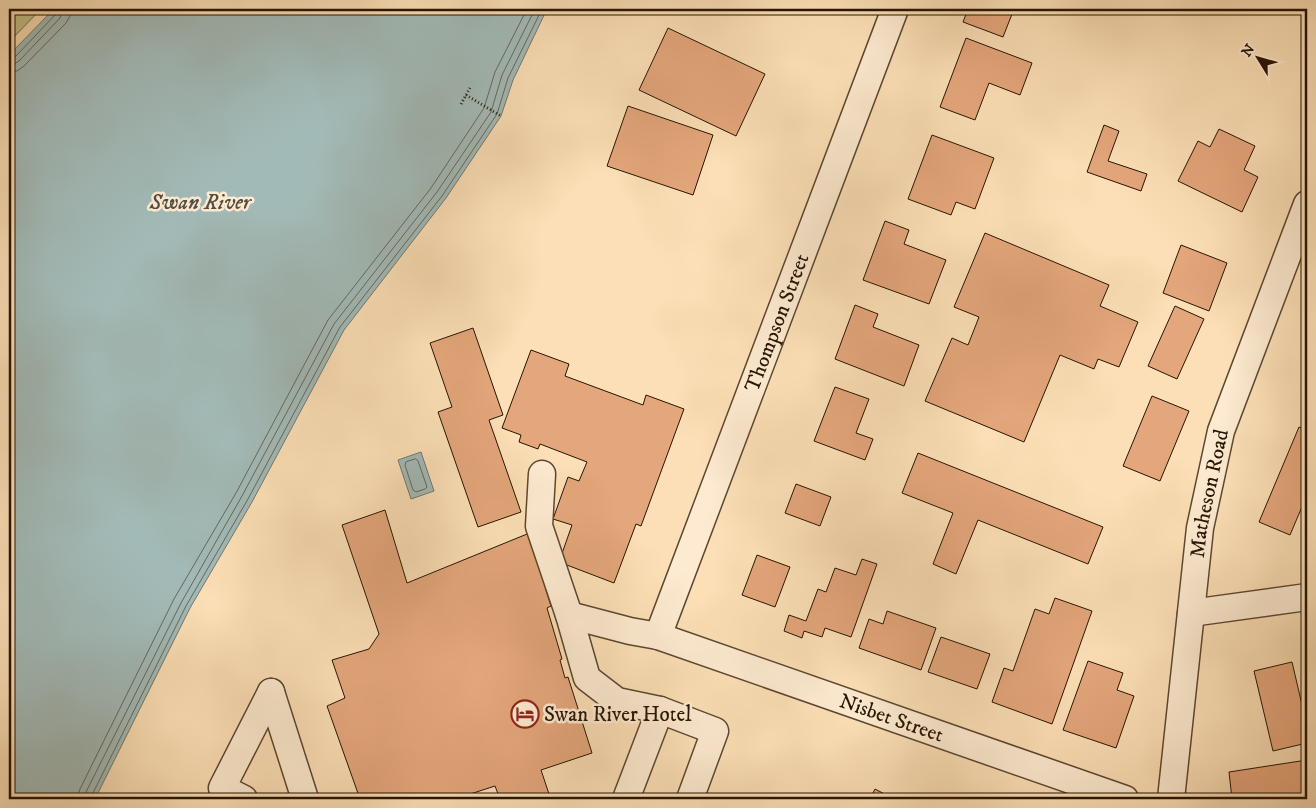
<svg xmlns="http://www.w3.org/2000/svg" width="1316" height="808" viewBox="0 0 1316 808" font-family="'IM FELL DW Pica',serif">
  <rect width="100%" height="100%" fill="#fcdfb6"/>
  <filter id="stains"><feTurbulence type="fractalNoise" baseFrequency=".004" numOctaves="4"/><feColorMatrix values="0 0 0 0 .2 0 0 0 0 .09 0 0 0 0 .02 0 0 0 .5 -.17"/></filter>
  <radialGradient id="worn" r=".72"><stop offset=".6" stop-color="#630" stop-opacity="0"/><stop offset="1" stop-color="#630" stop-opacity=".3"/></radialGradient>
  <path fill="#c7c088" stroke="#776a46" d="M9,9H41L9,42Z"/>
  <path fill="#a2bab7" stroke="#71786f" d="M54,9H547L513,80L501,116L446,198L344,330L252,502L190,608L95,799H9V55Z
    M421,452L434,491L411,499L398,460Z"/>
  <g fill="none" stroke-linecap="round" stroke-linejoin="round">
    <path stroke="#64675d" stroke-width="1" d="M9,58L15,57L56,14L57,9
      M9,65L14,64L19,61L60,18L63,9
      M9,72L17,71L24,66L66,23L70,16L71,9
      M416,459L418,461L427,487L425,489L416,492L413,490L405,465L406,462Z
      M77,799L80,789L174,599L236,493L328,320L431,188L484,108L495,72L527,9
      M85,799L86,792L181,603L242,496L334,324L437,192L491,112L502,75L535,9
      M91,799L92,795L186,606L248,499L340,327L442,196L497,114L508,78L542,9"/>
  </g>
  <path fill="#e4a67b" stroke="#271403" d="M968,9H1014L1003,37L963,22Z
    M668,28L765,74L736,136L639,90Z
    M966,38L1032,63L1020,95L989,83L975,120L940,107Z
    M628,106L713,135L693,195L607,166Z
    M1104,125L1119,131L1108,161L1147,174L1141,191L1087,172Z
    M1219,129L1255,146L1244,170L1258,177L1242,212L1178,181L1198,141L1210,147Z
    M932,135L994,158L975,209L956,202L951,215L908,199Z
    M885,221L909,230L904,244L946,260L929,304L863,280Z
    M985,233L1109,285L1100,306L1138,322L1119,367L1098,359L1094,369L1060,355L1024,442L925,401L952,338L968,345L979,317L954,307Z
    M1181,245L1227,263L1209,311L1163,293Z
    M855,305L878,314L873,327L919,345L904,386L835,359Z
    M1175,306L1204,319L1177,379L1148,366Z
    M473,328L503,415L489,420L521,512L478,527L438,412L452,407L430,343Z
    M531,350L569,364L565,376L643,405L646,395L684,409L641,526L636,524L614,583L559,562L572,525L553,519L568,477L579,481L587,462L540,444L538,449L519,442L521,435L502,428Z
    M835,387L869,399L856,433L873,439L865,460L814,441Z
    M1152,396L1189,411L1160,481L1123,466Z
    M1299,427L1307,430V495L1290,535L1259,522Z
    M918,453L1103,527L1088,564L978,520L956,574L933,564L953,513L902,493Z
    M796,484L831,497L820,526L785,513Z
    M385,510L407,583L532,532L549,589L546,590L551,606L547,608L562,659L560,660L565,678L568,677L592,753L541,770L549,794L533,799H500L495,786L455,799H360L327,706L345,698L332,660L369,649L379,634L342,525Z
    M757,555L790,567L775,607L742,595Z
    M862,559L877,564L851,637L825,628L822,637L804,631L802,638L784,631L789,615L806,621L818,589L826,592L835,568L856,575Z
    M1055,598L1092,611L1052,724L992,702L1004,668L1013,671L1035,609L1049,614Z
    M887,611L936,628L921,670L859,648L869,619L883,624Z
    M941,637L990,654L977,689L928,672Z
    M1088,661L1123,673L1117,690L1134,696L1116,748L1063,730Z
    M1292,662L1307,726V743L1273,751L1254,671Z
    M1307,760V799H1232L1229,772Z
    M875,789L894,799H870Z"/>
  <g fill="none" stroke-linecap="round" stroke-linejoin="round">
    <g stroke="#5c4730" stroke-width="29">
      <g id="minor">
        <path d="M542,474L539,526L569,615L587,678L617,701L660,710L715,731L690,799"/>
        <path d="M1191,613L1307,597"/>
        <path id="s1" d="M569,615L630,631L658,636L1125,799"/>
        <path id="s2" d="M658,636L895,9"/>
        <path d="M271,692L305,799"/>
        <path d="M244,799L222,788L271,692"/>
        <path d="M626,799L660,710"/>
        <path id="s3" d="M1171,799L1200,528L1221,431L1307,204"/>
      </g>
    </g>
    <path stroke="#271403" stroke-width="3" stroke-dasharray="1 2.5" stroke-linecap="butt" d="M466,95L501,116
      M461,104L470,88"/>
    <use href="#minor" stroke="#fdead0" stroke-width="26"/>
  </g>
  <defs>
    <g id="hotel-ring" transform="scale(1.4375)"><circle r="9.5" fill="#fdead0" stroke="#8f2418" stroke-width="1.5"/><path d="M-6-4.5h1.5V1H6V5H4.5V3h-9V5H-6ZM-4 0a1.8 1.8 0 1 1 3.6 0ZM.5 0V-2.5h3Q6-2.5 6 0Z" fill="#8f2418"/></g>
  </defs>
  <g fill-rule="evenodd">
    <use href="#hotel-ring" x="525" y="714"/>
  </g>
  <g text-anchor="middle" stroke-width="5" stroke-linejoin="round" paint-order="stroke">
    <g font-size="21" fill="#271403" stroke="#fdead0">
      <text dy="7" stroke="none"><textPath href="#s2" startOffset="335">Thompson Street</textPath></text>
      <text dy="7" stroke="none"><textPath href="#s3" startOffset="308">Matheson Road</textPath></text>
      <text dy="7" stroke="none"><textPath href="#s1" startOffset="339">Nisbet Street</textPath></text>
    </g>
    <g font-size="21" fill="#271403" stroke="#fdead0" text-anchor="start">
      <text x="544" y="721">Swan River Hotel</text>
    </g>
    <g font-size="22" font-style="italic" fill="#524e42" stroke="#fdead0">
      <text x="200" y="209">Swan River</text>
    </g>
  </g>
  <rect width="1316" height="808" fill="none" stroke="#fcdfb6" stroke-width="30"/>
  <rect x="10" y="10" width="1296" height="788" fill="none" stroke="#271403" stroke-width="2.5"/>
  <rect x="15" y="15" width="1286" height="778" fill="none" stroke="#271403"/>
  <g transform="translate(1258 58) rotate(307)" stroke="#fdead0" stroke-width="4" paint-order="stroke">
  <path d="M0-4L9 19L0 12L-9 19Z" fill="#271403"/>
  <text y="-8" font-size="14" font-weight="bold" text-anchor="middle" fill="#271403">N</text>
  </g>
  <rect width="100%" height="100%" filter="url(#stains)"/>
  <rect width="100%" height="100%" fill="url(#worn)"/>
</svg>
